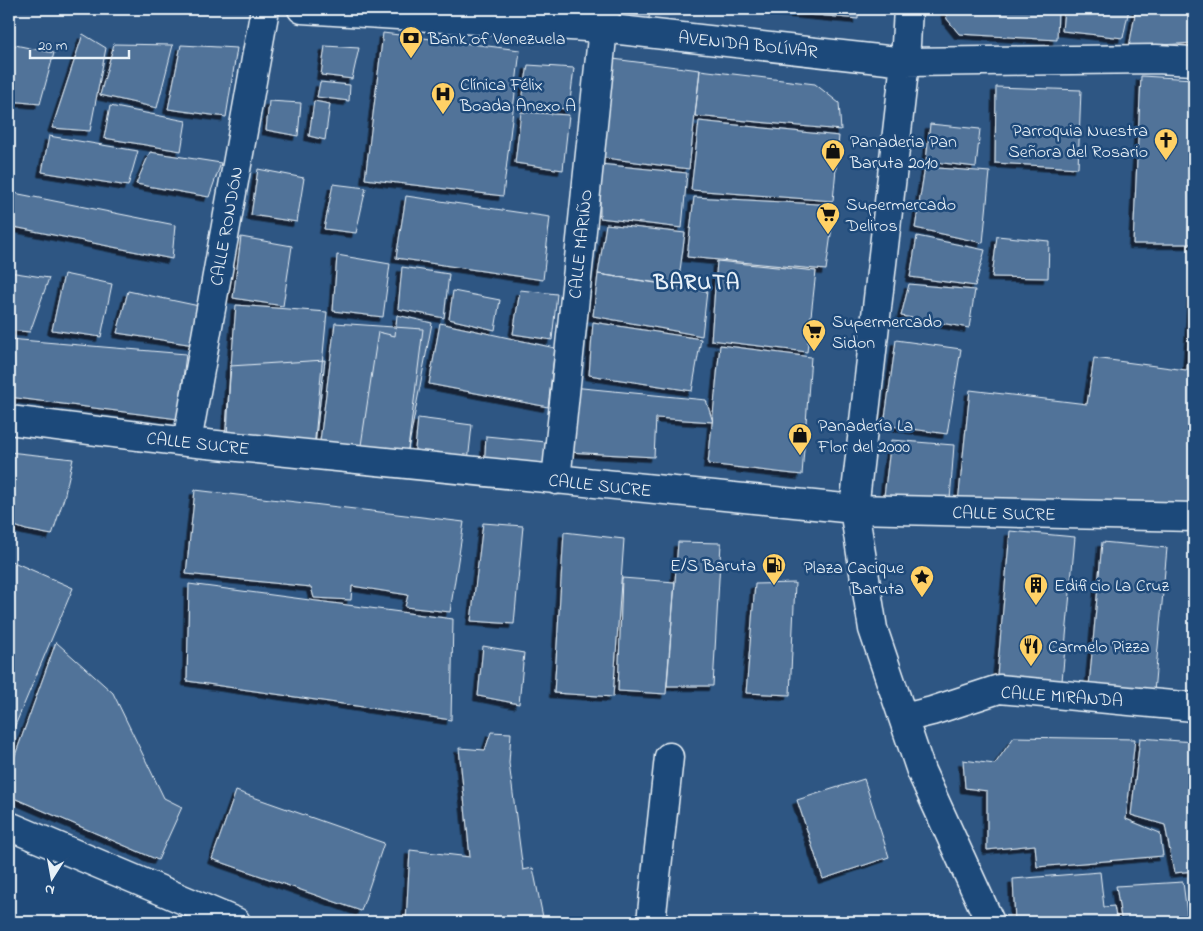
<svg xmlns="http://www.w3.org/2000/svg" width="1203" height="931" viewBox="0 0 1203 931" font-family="'Indie Flower',sans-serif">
  <defs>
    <filter id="shadow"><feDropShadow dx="-4.5" dy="4.5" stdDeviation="0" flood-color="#0009"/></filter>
  </defs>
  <rect width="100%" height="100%" fill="#1f4a7a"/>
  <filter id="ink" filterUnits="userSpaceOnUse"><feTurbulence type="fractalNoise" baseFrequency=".02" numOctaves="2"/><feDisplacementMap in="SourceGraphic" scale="10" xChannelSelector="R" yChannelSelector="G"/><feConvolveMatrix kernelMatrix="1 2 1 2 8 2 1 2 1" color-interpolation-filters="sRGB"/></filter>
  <g filter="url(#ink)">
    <path fill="#2e5683" d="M9,9H1194V922H244L9,827Z"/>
    <path fill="#517399" stroke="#e8f1f8" filter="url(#shadow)" d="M523,9H588V13Z
      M622,9H651L648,22H620Z
      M754,9H858V19Z
      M945,9H1058L1057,40L959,34L947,19Z
      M1064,9H1129L1123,38L1062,31Z
      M1136,9H1194V43L1129,47Z
      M383,33L520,50L503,196L365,179Z
      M83,34L106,48L90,131L52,128Z
      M114,44L173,45L157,108L100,95Z
      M15,45L54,53L40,104L9,101V67Z
      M181,45L237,48L226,117L168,109Z
      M325,46L359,48L352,79L321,75Z
      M613,59L700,70L689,169L598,157Z
      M528,65L574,68L569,109L521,106Z
      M700,70L815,84L839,103L841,130L695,116Z
      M1141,76L1194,79V244H1133Z
      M320,82L350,85L349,101L317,97Z
      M996,87L1081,90L1078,168L995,163Z
      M269,101L301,103L298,136L266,130Z
      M314,101L330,104L325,140L309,136Z
      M110,106L186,121L181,151L104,138Z
      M521,112L569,115L563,170L515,163Z
      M699,121L839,136L833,201L691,190Z
      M930,124L980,129L976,167L926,161Z
      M49,136L138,151L128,186L42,172Z
      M150,152L221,163L209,197L136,184Z
      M600,164L687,173L682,228L600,218Z
      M925,167L990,172L983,243L915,228Z
      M258,169L304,178L297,222L251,215Z
      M333,184L366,188L356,233L324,229Z
      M9,192L175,225L172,259L9,226Z
      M406,196L550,217L543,280L396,258Z
      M694,197L835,205L826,270L687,257Z
      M606,224L685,233L678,286L598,274Z
      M917,236L985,250L975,286L910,277Z
      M997,236L1049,241L1048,278L992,277Z
      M241,237L292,246L283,306L233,298Z
      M337,255L390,264L383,317L333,311Z
      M717,261L816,271L807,352L711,340Z
      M1194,262V371L1187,370Z
      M402,267L449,274L444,318L398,309Z
      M9,272L49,278L30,332L9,330Z
      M64,274L112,284L101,337L52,330Z
      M598,274L707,291L702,336L593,316Z
      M909,284L975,290L969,328L901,316Z
      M520,290L557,294L552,340L513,334Z
      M128,291L199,306L194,345L117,333Z
      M453,291L500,300L495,330L449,319Z
      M236,305L327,312L314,449L225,439Z
      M397,315L432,323L406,460L360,452L378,332L395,336Z
      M593,322L701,339L692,391L589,375Z
      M335,323L423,329L407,457L319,449Z
      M440,323L555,348L548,407L429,384Z
      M9,339L186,354L178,419L9,397Z
      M896,340L961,349L947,434L884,425Z
      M720,345L811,357L802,475L708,464Z
      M1094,358L1194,371V517L957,512L970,390L1087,404Z
      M325,360L315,444L227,439L230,366Z
      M572,387L706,400L713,422L656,418L654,457L568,452Z
      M418,418L472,425L467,471L414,459Z
      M486,436L546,442L544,479L484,470Z
      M891,440L954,445L950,500L884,496Z
      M9,452L73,459L64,498L52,535L26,530L9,524Z
      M195,490L464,522L450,612L405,607L408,595L352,586L351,600L314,598L311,587L186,574Z
      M483,523L523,526L514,624L471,621Z
      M1010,531L1075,537L1062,681L997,675Z
      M564,532L624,539L613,697L554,693Z
      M678,542L721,543L713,686H667Z
      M1102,542L1167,548L1154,692L1089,686Z
      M9,560L73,588L9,740Z
      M622,578L675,582L666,694L618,691Z
      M795,583L790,695L746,693L755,584Z
      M189,584L453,619L451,720L187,681Z
      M56,642L113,693L164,798L182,807L158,860L9,796V772Z
      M483,646L524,653L519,704L478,696Z
      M491,732L511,733L509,763L523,870L533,868L544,922H406L410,850L470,857L459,748L485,750Z
      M1014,737L1135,739L1126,819L1160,833L1163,856L1037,867L1035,845L987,850V791L965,788L963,760L995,764Z
      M1140,738L1194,742V871L1174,873L1165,825L1131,815Z
      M864,779L889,857L823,879L797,800Z
      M236,791L384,843L361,911L212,859Z
      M1100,872L1104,907L1114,906L1117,922H1015L1013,879Z
      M1183,882L1188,922H1137V919L1121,918L1116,886Z"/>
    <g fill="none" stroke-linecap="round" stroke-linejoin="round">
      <g stroke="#e8f1f8" stroke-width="31">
        <path id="minor" d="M302,9L602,28L905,62L1156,59L1194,61
          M908,9L905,62L854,509L873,629L921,771L990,922
          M9,420L187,442L854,509L1194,517
          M187,442L265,9
          M556,480L605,9
          M904,718L932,711L999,689L1194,707
          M9,826L236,922
          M651,922L669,757"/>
      </g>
      <use href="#minor" stroke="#1f4a7a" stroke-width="28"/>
    </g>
  </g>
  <defs>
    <g id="bank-pin" transform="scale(1.25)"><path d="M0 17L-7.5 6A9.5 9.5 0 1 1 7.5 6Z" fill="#ffd166" stroke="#1f4a7a"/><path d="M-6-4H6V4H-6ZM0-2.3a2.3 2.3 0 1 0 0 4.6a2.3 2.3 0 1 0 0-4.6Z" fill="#111"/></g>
    <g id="hospital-pin" transform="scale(1.25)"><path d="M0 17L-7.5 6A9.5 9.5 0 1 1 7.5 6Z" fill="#ffd166" stroke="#1f4a7a"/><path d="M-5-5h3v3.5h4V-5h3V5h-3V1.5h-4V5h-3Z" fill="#111"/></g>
    <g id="church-pin" transform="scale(1.25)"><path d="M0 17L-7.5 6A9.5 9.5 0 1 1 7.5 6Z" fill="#ffd166" stroke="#1f4a7a"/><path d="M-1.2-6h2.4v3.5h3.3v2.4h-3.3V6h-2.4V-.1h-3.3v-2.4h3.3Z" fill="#111"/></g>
    <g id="shop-pin" transform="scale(1.25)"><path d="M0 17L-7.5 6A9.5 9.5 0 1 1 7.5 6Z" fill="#ffd166" stroke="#1f4a7a"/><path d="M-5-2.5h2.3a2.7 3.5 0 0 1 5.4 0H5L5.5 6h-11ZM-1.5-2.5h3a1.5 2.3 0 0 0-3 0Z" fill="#111"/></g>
    <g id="supermarket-pin" transform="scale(1.25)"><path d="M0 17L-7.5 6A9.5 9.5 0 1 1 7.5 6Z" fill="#ffd166" stroke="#1f4a7a"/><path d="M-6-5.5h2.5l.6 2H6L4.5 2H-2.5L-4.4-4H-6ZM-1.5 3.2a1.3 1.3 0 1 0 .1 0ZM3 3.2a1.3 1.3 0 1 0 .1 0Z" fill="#111"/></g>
    <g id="fuel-pin" transform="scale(1.25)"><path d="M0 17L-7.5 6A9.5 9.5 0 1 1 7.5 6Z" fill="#ffd166" stroke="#1f4a7a"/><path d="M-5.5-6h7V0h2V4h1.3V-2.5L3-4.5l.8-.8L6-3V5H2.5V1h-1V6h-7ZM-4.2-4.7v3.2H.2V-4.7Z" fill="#111"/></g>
    <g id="sight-pin" transform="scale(1.25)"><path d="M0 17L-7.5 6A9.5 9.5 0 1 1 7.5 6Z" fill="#ffd166" stroke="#1f4a7a"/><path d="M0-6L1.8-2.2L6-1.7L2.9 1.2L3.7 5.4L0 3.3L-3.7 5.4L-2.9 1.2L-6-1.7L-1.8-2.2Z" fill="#111"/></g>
    <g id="building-pin" transform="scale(1.25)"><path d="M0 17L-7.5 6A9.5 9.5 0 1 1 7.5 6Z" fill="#ffd166" stroke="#1f4a7a"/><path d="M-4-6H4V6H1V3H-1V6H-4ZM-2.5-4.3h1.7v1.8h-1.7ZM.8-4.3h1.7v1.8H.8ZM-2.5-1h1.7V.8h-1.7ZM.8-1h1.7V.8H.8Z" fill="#111"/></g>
    <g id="restaurant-pin" transform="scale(1.25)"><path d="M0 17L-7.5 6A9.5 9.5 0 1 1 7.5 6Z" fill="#ffd166" stroke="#1f4a7a"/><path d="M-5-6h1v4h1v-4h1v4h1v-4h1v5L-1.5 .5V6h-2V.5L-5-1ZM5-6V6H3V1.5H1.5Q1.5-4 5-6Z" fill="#111"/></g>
  </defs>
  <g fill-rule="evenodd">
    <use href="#bank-pin" x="411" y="38"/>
    <use href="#hospital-pin" x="443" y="94"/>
    <use href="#church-pin" x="1166" y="140"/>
    <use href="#shop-pin" x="833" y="151"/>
    <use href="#supermarket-pin" x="828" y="214"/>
    <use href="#supermarket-pin" x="814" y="331"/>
    <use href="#shop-pin" x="800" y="435"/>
    <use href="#fuel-pin" x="774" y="565"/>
    <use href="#sight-pin" x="922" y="577"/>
    <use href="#building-pin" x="1036" y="585"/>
    <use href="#restaurant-pin" x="1031" y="646"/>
  </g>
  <g text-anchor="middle" stroke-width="5" stroke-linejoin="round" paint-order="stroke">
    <g font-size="18" fill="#e8f1f8" stroke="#1f4a7a" text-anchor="start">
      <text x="428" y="44">Bank of Venezuela</text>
      <text x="460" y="90">Clínica Félix<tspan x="460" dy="21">Boada Anexo A</tspan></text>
      <text x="1148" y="136" text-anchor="end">Parroquia Nuestra<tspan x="1148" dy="21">Señora del Rosario</tspan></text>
      <text x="850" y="147">Panaderia Pan<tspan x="850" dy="21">Baruta 2010</tspan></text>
      <text x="846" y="210">Supermercado<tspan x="846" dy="21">Deliros</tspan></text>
      <text x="832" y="327">Supermercado<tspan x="832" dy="21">Sidon</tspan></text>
      <text x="818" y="431">Panadería La<tspan x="818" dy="21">Flor del 2000</tspan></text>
      <text x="756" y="571" text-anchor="end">E/S Baruta</text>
      <text x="904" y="573" text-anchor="end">Plaza Cacique<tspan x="904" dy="21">Baruta</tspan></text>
      <text x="1054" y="591">Edificio La Cruz</text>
      <text x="1048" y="652">Carmelo Pizza</text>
    </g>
    <g font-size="18" fill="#e8f1f8" stroke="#1f4a7a">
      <text transform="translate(748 44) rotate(6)" y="6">AVENIDA BOLÍVAR</text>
      <text transform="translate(226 226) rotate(-80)" y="6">CALLE RONDÓN</text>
      <text transform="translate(580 244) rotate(-84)" y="6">CALLE MARIÑO</text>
      <text transform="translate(198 443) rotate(6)" y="6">CALLE SUCRE</text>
      <text transform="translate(600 485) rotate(6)" y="6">CALLE SUCRE</text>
      <text transform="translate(1004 513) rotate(1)" y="6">CALLE SUCRE</text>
      <text transform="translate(1062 696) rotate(4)" y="6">CALLE MIRANDA</text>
    </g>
    <g font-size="22" font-weight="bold" letter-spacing="1" fill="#e8f1f8" stroke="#1f4a7a">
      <text x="697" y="289">BARUTA</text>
    </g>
  </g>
  <rect width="1203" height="931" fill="none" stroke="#1f4a7a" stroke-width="30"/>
  <rect x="15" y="15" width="1173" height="901" fill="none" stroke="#e8f1f8" stroke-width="2" filter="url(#ink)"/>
  <g transform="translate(52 878) rotate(191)" stroke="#1f4a7a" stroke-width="4" paint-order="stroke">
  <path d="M0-4L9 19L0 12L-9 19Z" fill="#e8f1f8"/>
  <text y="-8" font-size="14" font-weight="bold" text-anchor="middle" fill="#e8f1f8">N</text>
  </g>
  <path d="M30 50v8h99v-8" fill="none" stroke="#e8f1f8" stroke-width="2.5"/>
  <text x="38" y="50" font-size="15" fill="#e8f1f8" stroke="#1f4a7a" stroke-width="4" paint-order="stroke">20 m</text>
</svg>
